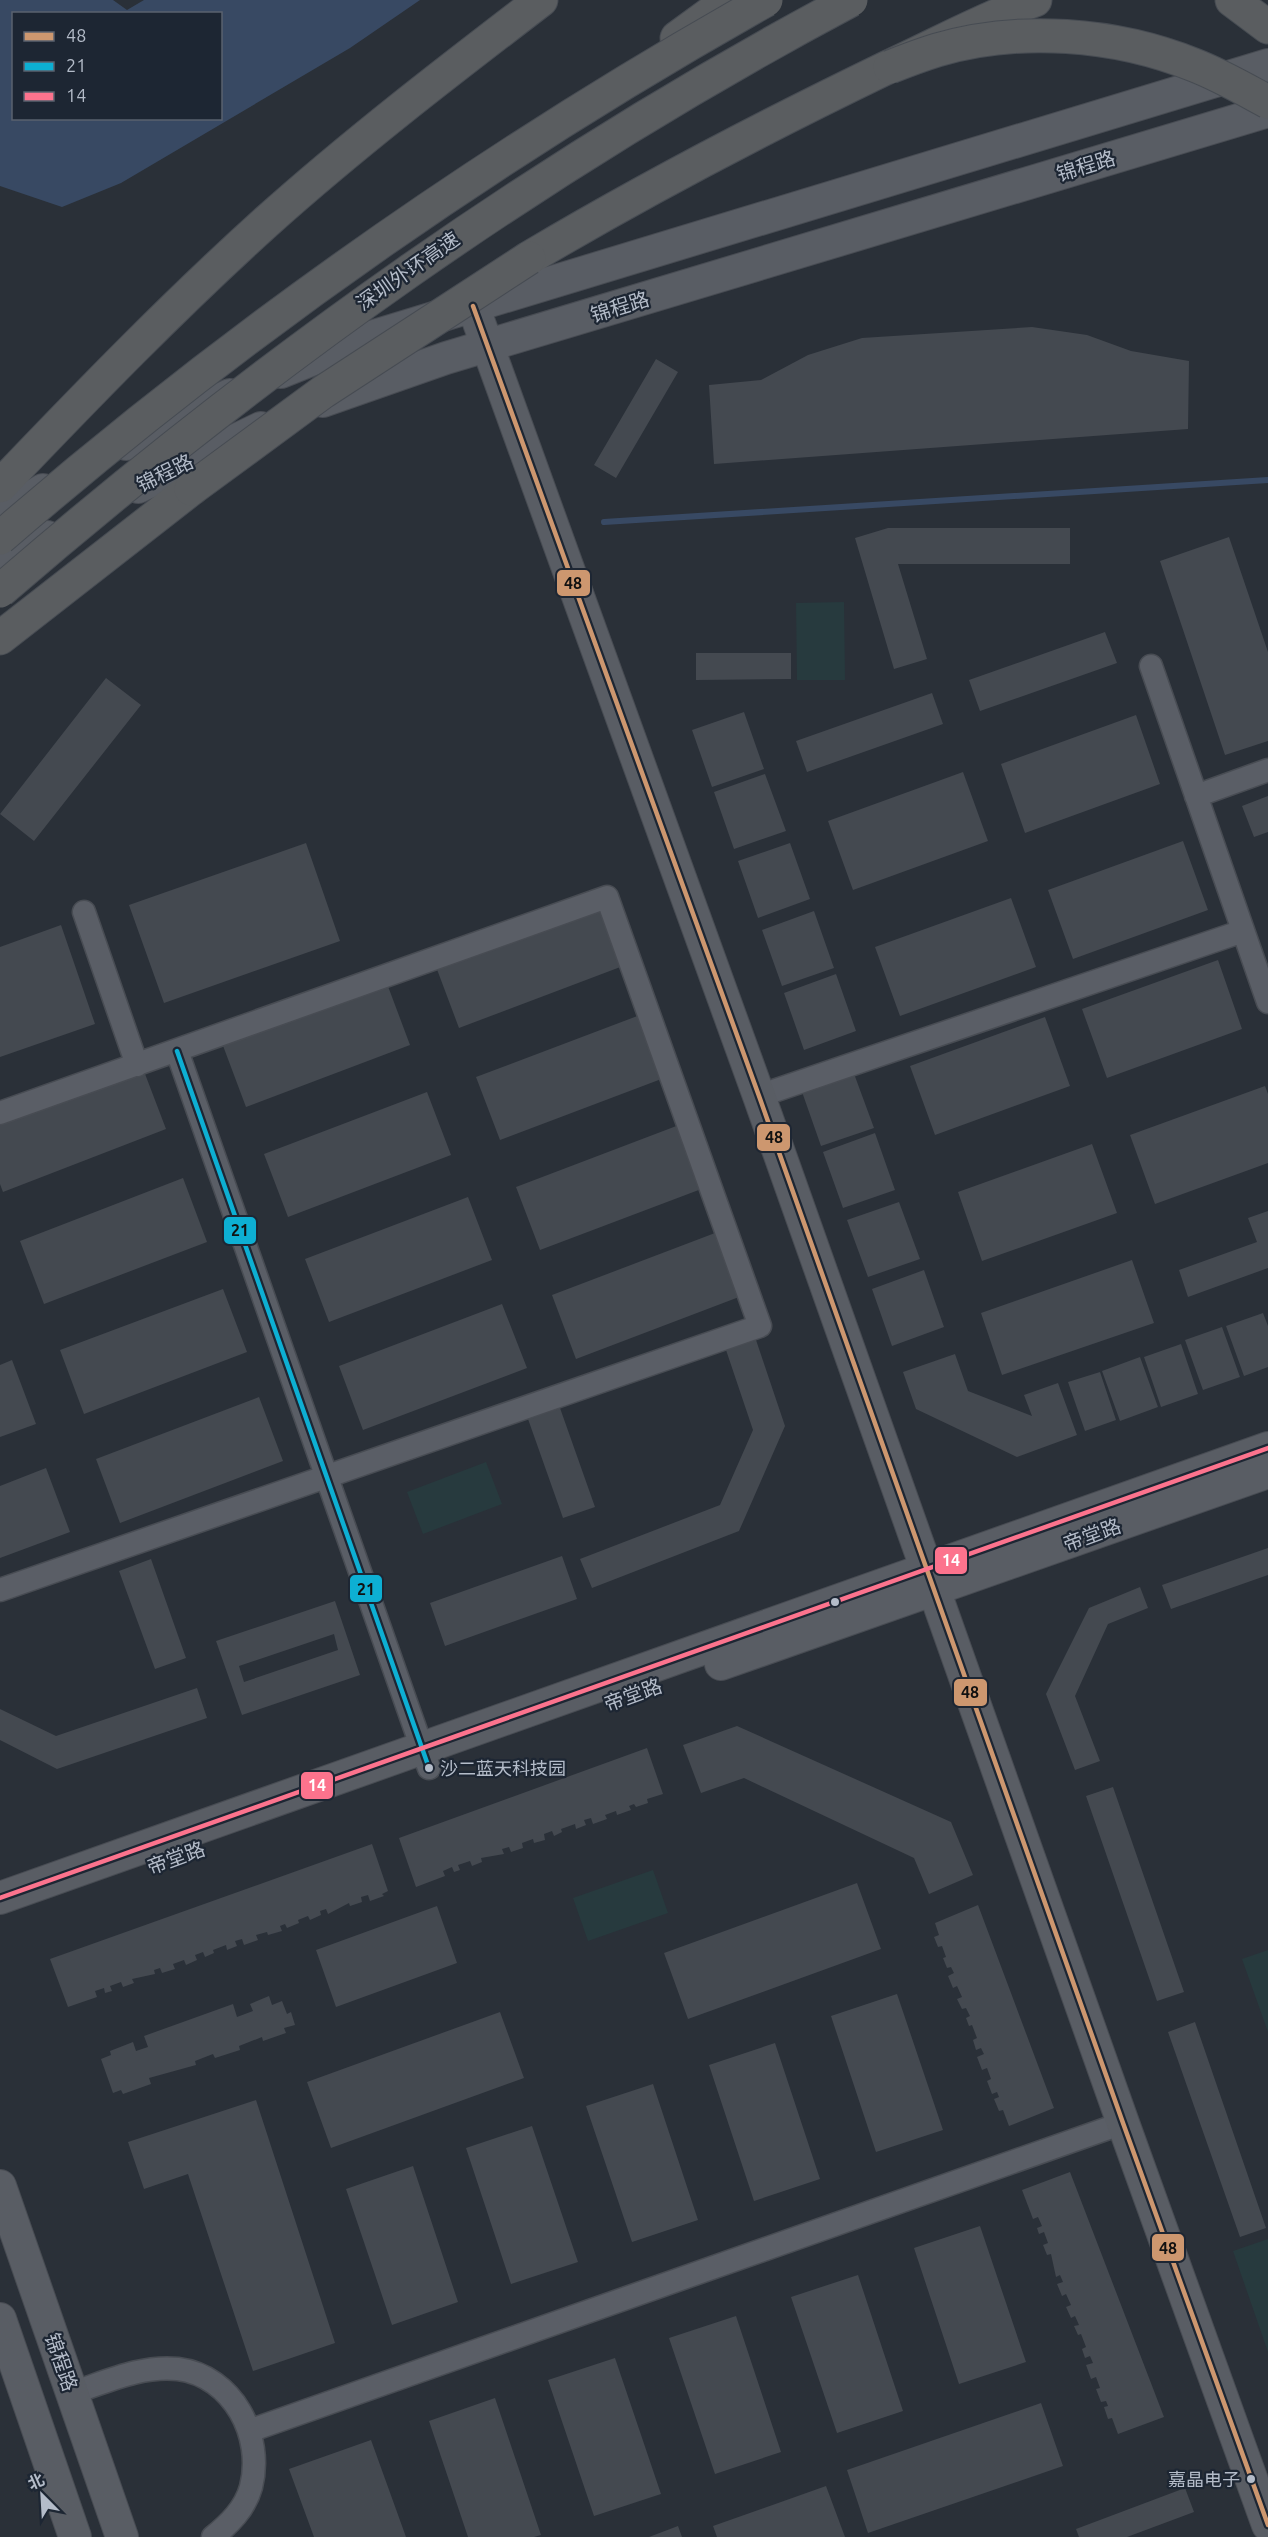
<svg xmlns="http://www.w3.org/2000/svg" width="1268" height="2537" viewBox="0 0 1268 2537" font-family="Ubuntu,'Noto Sans SC',sans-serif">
  <rect width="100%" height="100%" fill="#2a3038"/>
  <path fill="#273a3e" d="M844,602L845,680H797L796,603Z
    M486,1462L502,1504L423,1534L407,1492Z
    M653,1870L668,1913L588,1941L573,1898Z
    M1268,1950V2032L1242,1959Z
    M1268,2239V2352L1233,2251Z"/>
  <path fill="#384963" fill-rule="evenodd" d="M0,0H113L127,10L144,0H420L350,48L121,183L62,207L0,186ZM14,14H220V118H14Z"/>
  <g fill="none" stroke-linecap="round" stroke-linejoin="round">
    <path stroke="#384963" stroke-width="6" d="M604,522L1268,480"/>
  </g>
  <path fill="#444950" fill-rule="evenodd" d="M1032,327L1087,335L1131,351L1189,361L1188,429L714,464L709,385L761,380L808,355L862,338Z
    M656,359L678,372L616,478L594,465Z
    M888,528H1070V564H898L927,659L894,669L855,538Z
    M1229,537L1268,652V741L1225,755L1160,561Z
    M1105,632L1117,663L980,711L969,680Z
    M696,653H791V679L696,680Z
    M106,678L141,705L34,841L0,814Z
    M932,693L943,724L807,772L796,741Z
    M744,712L764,769L712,787L692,730Z
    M1136,715L1160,784L1025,833L1001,764Z
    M963,772L988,841L853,890L828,821Z
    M765,774L786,831L734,849L714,792Z
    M1268,796V832L1254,837L1242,806Z
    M1183,841L1208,910L1073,959L1048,890Z
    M306,843L340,941L164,1003L129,905Z
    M790,843L810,899L758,918L738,861Z
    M1011,898L1036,967L900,1016L875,947Z
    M599,902L623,966L459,1028L435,964Z
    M814,911L834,968L782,986L762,930Z
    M61,925L95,1024L0,1057V947Z
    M1218,960L1242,1029L1107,1078L1082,1009Z
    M836,974L856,1031L804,1050L784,993Z
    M386,981L410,1045L246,1107L222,1043Z
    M640,1015L664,1078L500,1140L476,1077Z
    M1045,1017L1070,1086L935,1135L910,1066Z
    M142,1066L166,1129L3,1192L0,1184V1120Z
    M853,1071L874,1128L821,1146L801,1089Z
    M1265,1086L1268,1094V1163L1155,1204L1130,1135Z
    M427,1092L451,1155L288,1217L264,1154Z
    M679,1125L704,1188L540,1250L516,1187Z
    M875,1133L895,1190L843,1208L823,1152Z
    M1092,1144L1117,1213L982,1261L958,1192Z
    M183,1178L207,1242L44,1304L20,1241Z
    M468,1197L492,1260L329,1322L305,1259Z
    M899,1202L920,1259L868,1277L847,1220Z
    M1268,1211V1268L1188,1297L1179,1270L1257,1242L1248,1218Z
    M715,1233L739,1297L576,1359L552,1295Z
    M1132,1260L1154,1323L1002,1375L981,1313Z
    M924,1270L944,1327L892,1346L872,1289Z
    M223,1289L247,1352L84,1414L60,1350Z
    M502,1304L527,1368L363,1430L339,1366Z
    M1263,1313L1268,1326V1367L1244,1376L1226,1326Z
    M1222,1327L1240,1377L1203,1390L1185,1340Z
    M755,1337L785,1426L739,1531L592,1588L580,1559L720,1505L753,1430L725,1347Z
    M1181,1344L1198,1394L1161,1407L1144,1357Z
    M955,1354L968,1391L1032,1416L1024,1395L1058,1383L1077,1435L1017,1457L916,1409L903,1372Z
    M1140,1357L1158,1407L1120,1421L1102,1371Z
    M12,1360L36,1424L0,1437V1365Z
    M1100,1372L1116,1420L1085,1431L1068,1382Z
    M259,1397L283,1461L120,1523L96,1459Z
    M560,1408L595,1507L563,1518L528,1419Z
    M46,1468L70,1532L0,1558V1486Z
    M1268,1548V1575L1171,1609L1162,1585Z
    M562,1556L577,1599L445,1646L430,1603Z
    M151,1559L186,1658L155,1669L119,1571Z
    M1140,1587L1148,1608L1108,1624L1075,1696L1100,1761L1075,1770L1046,1694L1089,1608Z
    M335,1601L360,1675L242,1715L216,1641ZM334,1634L338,1650L244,1682L239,1666Z
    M197,1688L207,1718L57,1769L0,1740V1709L56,1736Z
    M737,1726L951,1822L973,1875L929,1894L914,1858L744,1778L701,1793L683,1745Z
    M647,1748L663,1794L647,1799L648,1803L636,1807L634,1804L629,1806L631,1810L617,1815L616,1811L605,1815L607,1819L593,1824L591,1818L584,1820L586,1825L576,1829L575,1824L561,1829L562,1832L554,1836L552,1831L544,1834L545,1840L534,1843L533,1839L522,1843L523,1848L511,1852L509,1847L502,1849L504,1854L481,1858L482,1862L472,1866L470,1861L458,1865L460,1870L454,1872L452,1867L443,1871L445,1876L416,1887L399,1838Z
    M1113,1787L1184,1992L1157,2001L1086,1796Z
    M372,1844L388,1891L382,1894L384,1896L370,1901L368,1895L361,1897L362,1902L350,1906L349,1903L328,1914L326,1909L320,1911L321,1915L310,1920L308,1916L298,1920L299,1923L287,1928L285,1924L280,1926L282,1931L268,1935L267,1932L256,1935L258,1940L244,1945L242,1939L235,1941L237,1946L227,1950L226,1945L213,1950L214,1953L205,1957L203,1952L195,1955L197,1960L186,1965L184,1960L173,1964L175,1969L162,1973L160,1968L154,1970L155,1974L132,1979L134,1983L123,1987L121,1982L110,1986L112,1991L105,1993L104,1988L95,1991L97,1997L68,2007L50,1959Z
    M857,1883L881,1949L688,2019L664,1953Z
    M978,1905L1054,2108L1009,2126L1003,2110L999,2111L994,2099L999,2097L997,2092L992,2094L987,2081L991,2079L987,2068L982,2070L977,2057L984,2054L981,2048L976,2050L973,2040L977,2038L972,2025L969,2026L966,2018L970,2016L966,2008L962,2009L957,1999L962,1997L957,1986L953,1988L948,1976L954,1973L951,1967L947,1968L943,1958L946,1957L942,1946L938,1947L934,1937L939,1935L935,1923Z
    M437,1906L457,1963L336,2007L316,1950Z
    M897,1994L943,2130L876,2152L831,2016Z
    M269,1996L272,2005L282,2001L287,2014L291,2012L295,2025L284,2028L286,2033L263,2041L262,2037L239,2046L240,2050L215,2058L213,2054L195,2061L196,2065L149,2078L151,2084L123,2094L121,2090L113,2093L101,2059L111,2055L110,2051L133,2042L136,2051L148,2047L144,2036L233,2004L237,2017L253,2011L250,2004Z
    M500,2012L524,2078L331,2148L307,2082Z
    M1195,2022L1266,2228L1240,2237L1168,2032Z
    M775,2043L820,2179L754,2201L709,2065Z
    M653,2084L698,2220L632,2242L586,2106Z
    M256,2100L335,2343L253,2371L188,2174L144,2189L128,2142Z
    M532,2126L578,2262L511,2284L466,2148Z
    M413,2166L458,2302L392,2325L346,2189Z
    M1070,2172L1164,2417L1118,2434L1112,2418L1108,2419L1104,2407L1108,2406L1106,2401L1101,2402L1096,2389L1100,2388L1096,2377L1091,2379L1086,2365L1093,2363L1090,2356L1085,2358L1082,2349L1086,2347L1081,2334L1078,2335L1074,2326L1079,2325L1075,2316L1071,2318L1066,2307L1071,2305L1066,2294L1062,2296L1057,2284L1063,2282L1060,2275L1056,2277L1051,2254L1047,2255L1043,2245L1048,2243L1044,2232L1039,2234L1037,2228L1042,2226L1038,2217L1033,2219L1022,2190Z
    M980,2226L1026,2362L959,2384L914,2248Z
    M858,2275L903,2411L837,2433L791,2297Z
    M736,2316L781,2452L715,2474L669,2338Z
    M615,2358L661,2494L594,2516L548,2380Z
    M495,2398L541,2535L534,2537H468L429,2421Z
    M1041,2403L1063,2466L868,2533L847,2470Z
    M371,2440L406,2537H314L289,2469Z
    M826,2486L845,2537H717L713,2526Z
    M1185,2488L1194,2512L1127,2537H1079L1076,2529Z
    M678,2526L682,2537H649Z"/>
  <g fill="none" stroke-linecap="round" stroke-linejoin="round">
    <g stroke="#484c53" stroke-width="25">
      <path id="street" d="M1151,666L1268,1002
        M1196,796L1268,770
        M84,912L137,1065
        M177,1051L429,1768
        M759,1096L1243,931
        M0,1113L607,897L760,1326L0,1590
        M72,2393C106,2382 141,2365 178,2369C233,2376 264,2436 251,2487C245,2509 229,2524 213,2537
        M249,2431L1123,2123"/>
    </g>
    <g stroke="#484c53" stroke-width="34">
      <path id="secondary" d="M473,306L759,1096L1123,2123L1268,2525
        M281,372L361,340L1268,65
        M323,401L446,358L1268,111
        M126,444L230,395
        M138,487L261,428
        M0,516L43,490
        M0,568L47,537
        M721,1664L1268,1472
        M0,1898L1268,1448
        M0,2186L122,2537
        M0,2319L75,2537"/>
    </g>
    <g stroke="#474c53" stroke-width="35">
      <path id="highway" d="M1232,0L1268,27
        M677,38L729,0
        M529,258C645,189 764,127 886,68C936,45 983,19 1035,0
        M0,486C86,396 172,307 265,223C353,144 447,72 541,0
        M0,638L191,489"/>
    </g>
    <use href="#street" stroke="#5a5e66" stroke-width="22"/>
    <use href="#secondary" stroke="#595d64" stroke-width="32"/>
    <use href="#highway" stroke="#5a5d60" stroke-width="33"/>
    <g stroke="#474c53" stroke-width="35" stroke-linecap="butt">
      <path id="highway-bridge" d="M890,67C905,61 921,55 937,50C1019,26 1115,33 1194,65C1220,75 1244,89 1268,102
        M191,489L323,392L529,258
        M0,538C237,333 492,154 766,0
        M0,591C264,363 542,164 851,0"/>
    </g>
    <use href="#highway-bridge" stroke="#5a5d60" stroke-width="33"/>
    <g stroke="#1d2633" stroke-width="9">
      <path id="bus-1" d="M473,306L759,1096L1123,2123L1268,2525"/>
    </g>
    <g stroke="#1d2633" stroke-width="9">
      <path id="bus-2" d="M177,1051L429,1768"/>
    </g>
    <g stroke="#1d2633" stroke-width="9">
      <path id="bus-3" d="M0,1898L1268,1448"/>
    </g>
    <use href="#bus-1" stroke="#cd976f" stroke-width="4.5"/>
    <use href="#bus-2" stroke="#0dafd3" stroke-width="4.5"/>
    <use href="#bus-3" stroke="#fc738d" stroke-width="4.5"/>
  </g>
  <g fill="#b4bcc9" stroke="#1d2633" stroke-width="2">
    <circle cx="835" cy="1602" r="5"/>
    <circle cx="429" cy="1768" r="5"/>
    <circle cx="1251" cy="2479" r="5"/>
  </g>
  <g text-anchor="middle" stroke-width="4.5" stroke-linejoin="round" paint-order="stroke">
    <g font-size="18" fill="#b4bcc9" stroke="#1d2633" text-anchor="start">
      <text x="440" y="1775">沙二蓝天科技园</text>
      <text x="1240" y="2486" text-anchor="end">嘉晶电子</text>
    </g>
    <g font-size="20" fill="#b4bcc9" stroke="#1d2633">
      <text transform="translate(1086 166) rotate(-17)" y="7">锦程路</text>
      <text transform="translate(408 271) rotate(-35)" y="7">深圳外环高速</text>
      <text transform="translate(620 307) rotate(-17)" y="7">锦程路</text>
      <text transform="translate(165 473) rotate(-26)" y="7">锦程路</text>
      <text transform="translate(1092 1535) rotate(-20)" y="7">帝堂路</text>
      <text transform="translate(633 1695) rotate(-20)" y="7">帝堂路</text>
      <text transform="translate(176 1858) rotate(-20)" y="7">帝堂路</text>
      <text transform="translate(61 2362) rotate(71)" y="7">锦程路</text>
    </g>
  </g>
  <g stroke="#1d2633" stroke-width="2">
    <rect x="556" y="569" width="35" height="28" rx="6" fill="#cd976f"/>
    <rect x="756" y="1123" width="35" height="29" rx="6" fill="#cd976f"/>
    <rect x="223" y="1216" width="34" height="29" rx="6" fill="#0dafd3"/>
    <rect x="934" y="1546" width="34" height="29" rx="6" fill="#fc738d"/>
    <rect x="349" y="1574" width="34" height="29" rx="6" fill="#0dafd3"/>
    <rect x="953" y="1678" width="35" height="29" rx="6" fill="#cd976f"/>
    <rect x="300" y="1771" width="34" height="29" rx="6" fill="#fc738d"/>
    <rect x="1151" y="2233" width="34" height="29" rx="6" fill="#cd976f"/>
  </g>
  <g font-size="16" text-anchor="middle" font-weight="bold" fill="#fff">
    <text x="951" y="1566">14</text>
    <text x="317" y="1791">14</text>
  </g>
  <g font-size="16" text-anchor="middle" font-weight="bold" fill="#111">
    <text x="573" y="589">48</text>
    <text x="774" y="1143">48</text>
    <text x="240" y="1236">21</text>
    <text x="366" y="1595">21</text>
    <text x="970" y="1698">48</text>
    <text x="1168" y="2254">48</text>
  </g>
  <rect x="12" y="12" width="210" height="108" fill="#1d2633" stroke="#59626f" stroke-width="1.5"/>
  <rect x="24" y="32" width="30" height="9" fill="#cd976f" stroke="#59626f" stroke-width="1.5"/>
  <text x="66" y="42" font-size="18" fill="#b4bcc9">48</text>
  <rect x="24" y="62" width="30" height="9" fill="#0dafd3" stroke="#59626f" stroke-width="1.5"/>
  <text x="66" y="72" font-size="18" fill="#b4bcc9">21</text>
  <rect x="24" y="92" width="30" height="9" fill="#fc738d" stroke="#59626f" stroke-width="1.5"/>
  <text x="66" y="102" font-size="18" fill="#b4bcc9">14</text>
  <g transform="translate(42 2495) rotate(336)" stroke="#1d2633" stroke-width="4.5" paint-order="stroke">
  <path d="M0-4.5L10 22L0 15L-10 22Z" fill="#b4bcc9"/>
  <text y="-9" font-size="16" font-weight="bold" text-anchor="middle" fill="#b4bcc9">北</text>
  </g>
</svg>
